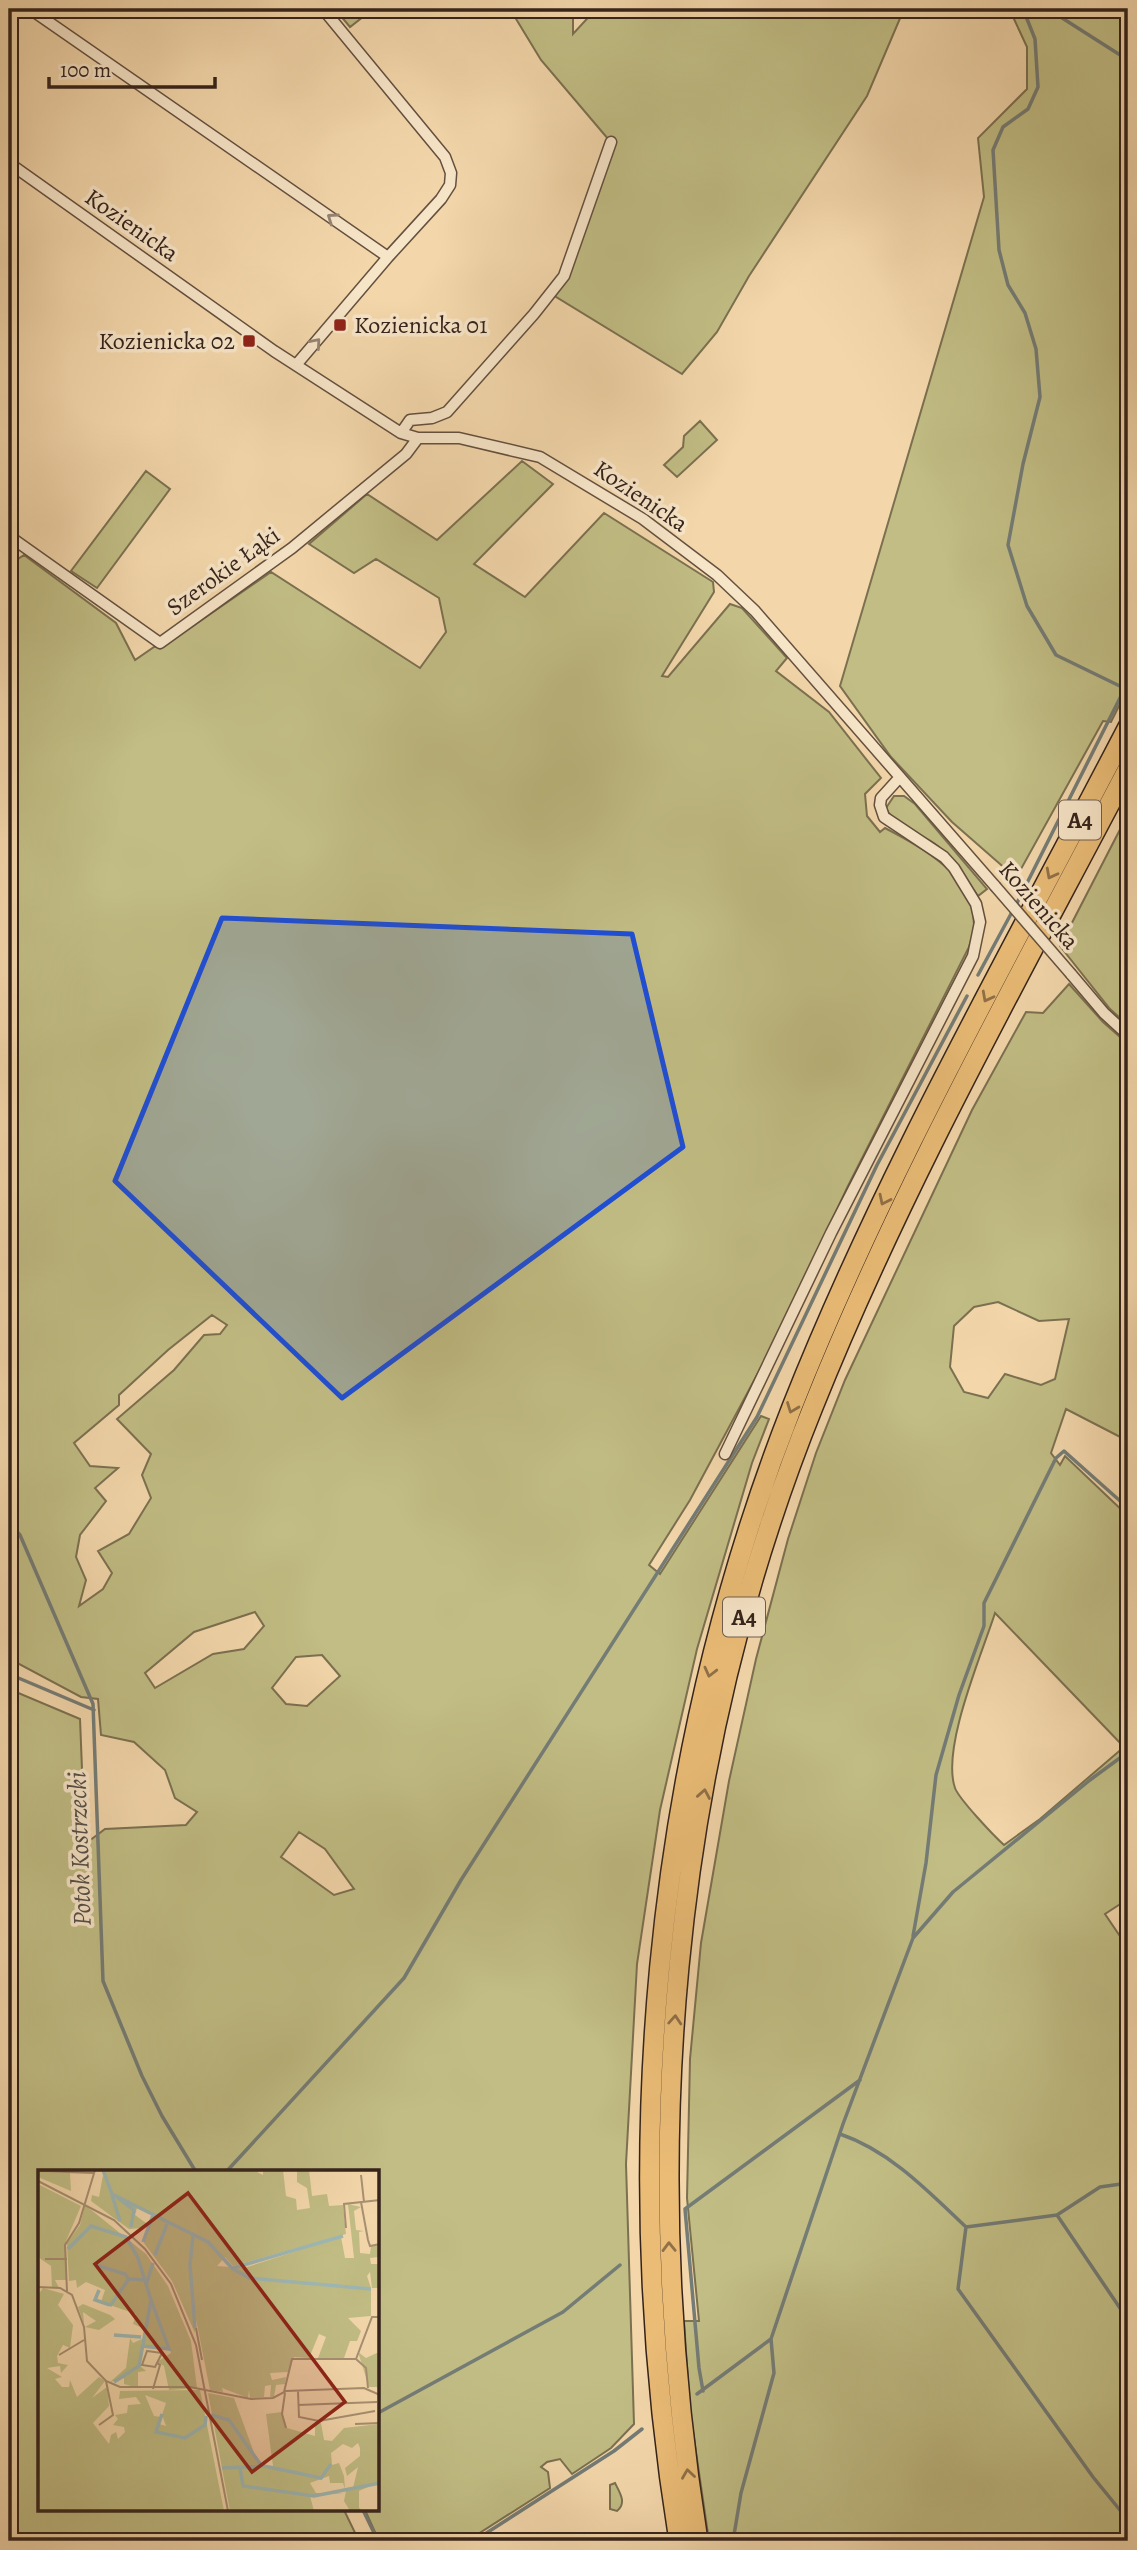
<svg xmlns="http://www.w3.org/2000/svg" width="1137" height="2550" viewBox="0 0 1137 2550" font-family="Alegreya,serif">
  <rect width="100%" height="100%" fill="#f3d7ab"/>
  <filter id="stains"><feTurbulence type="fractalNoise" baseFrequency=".00286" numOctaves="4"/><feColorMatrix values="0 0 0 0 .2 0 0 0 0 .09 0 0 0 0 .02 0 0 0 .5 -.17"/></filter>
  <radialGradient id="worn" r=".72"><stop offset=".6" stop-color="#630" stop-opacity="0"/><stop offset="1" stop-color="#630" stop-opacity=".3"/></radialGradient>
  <path fill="#c1bd84" stroke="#7b7050" stroke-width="2" fill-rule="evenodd" d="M335,9H373L350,27Z
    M510,9H573V34L596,9H904L867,96L749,276L717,332L682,374L553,295L609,140L541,60Z
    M1014,9H1128V688L1111,722L1103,721L1016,878L952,822L891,757L840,686L984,197L978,138L1027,89V47L1014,19Z
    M700,421L717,440L677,477L664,465L683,447L684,436Z
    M522,461L553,484L474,564L525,597L604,513L713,582L714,592L662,676L668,677L730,604L742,608L787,658L776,671L829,712L881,778L865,794L867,816L880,832L885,828C923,848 974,875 974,925C974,932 971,940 969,947L847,1188L780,1332L690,1500L649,1565L660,1574L761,1416L769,1419L752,1463L697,1649L660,1810L637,1964L626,2164L634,2424L611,2448L572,2474L560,2459L547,2462L541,2467L548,2472L550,2488L467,2541H379L365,2510H378V2172H40V2510H344L359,2541H9V1689L80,1719L85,1844L105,1829L186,1825L197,1812L175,1798L165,1770L134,1742L101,1735L98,1699L81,1697L19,1664L9,1651V565L24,555L116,623L135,660L154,647L164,646L271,572L420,668L446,632L439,598L376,559L354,573L309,544L367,494L437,540ZM212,1315L227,1325L220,1334L204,1335L174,1370L117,1419L151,1454L142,1475L151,1498L129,1534L98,1551L112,1573L103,1589L79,1606L86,1580L76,1557L80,1535L106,1501L95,1488L118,1468L90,1466L74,1443L119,1405V1395L168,1350ZM255,1612L264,1626L244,1649L213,1654L155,1688L145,1673L194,1632ZM322,1655L340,1676L307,1706L286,1704L272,1688L296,1657ZM299,1832L325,1849L354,1889L334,1895L281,1857Z
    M146,471L170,489L97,588L71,571Z
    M894,796H904L915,804L987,889L978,896C966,879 954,861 939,847C921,831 897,832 886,808Z
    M1128,814V1025L1110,1009L1060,946Z
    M1069,984L1103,1022L1128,1044V1441L1066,1409L1051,1453L1060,1465L1065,1456L1128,1516V1743L1125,1747L1128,1752V1899L1105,1914L1128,1948V2541H709L690,2411L684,2321H699L687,2198L690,2059L701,1943L729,1781L756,1659L788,1539L816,1453L845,1380L972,1110L1026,1012L1043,1013ZM998,1302L1039,1321L1069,1319L1055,1379L1041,1385L1005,1374L988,1398L964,1392L950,1367L954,1326L974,1307ZM995,1613L1124,1747L1040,1819L1004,1845C994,1836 959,1799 955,1788C941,1748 982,1654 995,1613Z
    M615,2483C620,2493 627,2503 617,2511L610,2509V2485Z"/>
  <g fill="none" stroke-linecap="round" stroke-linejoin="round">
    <path stroke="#747c76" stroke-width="3.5" d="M1023,9L1035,39L1038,87L1028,109L1003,127L993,150L999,250L1008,285L1025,313L1036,349L1040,397L1023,464L1008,545L1027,606L1056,655L1128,690
      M1048,9L1128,60
      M1016,905L1128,682
      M978,975L1012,912
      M9,1523L20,1535L93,1704L103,1981L142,2076L162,2116L196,2172
      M9,1674L94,1710
      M913,1936L926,1863L936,1775L959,1695L984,1626V1603L1056,1458L1064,1451L1128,1508
      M840,2134C890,2151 928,2191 966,2227
      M226,2172L404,1978L461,1880L757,1417L877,1165L967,996
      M1057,2215L1128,2320
      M966,2227L958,2289L1093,2477L1128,2520
      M966,2227L1057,2215L1100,2187L1128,2183
      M703,2391L699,2368L685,2209L860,2080
      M697,2394L771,2339
      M378,2413L563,2312L620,2265
      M363,2510L378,2541
      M474,2541L614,2451L642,2429
      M733,2541L741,2493L774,2373L771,2339L843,2124L913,1938L953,1892L1090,1780L1128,1752"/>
    <g stroke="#64503f" stroke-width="13">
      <path id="minor" d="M30,9L388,257
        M9,163L274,351L401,433L418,438H459L540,457L643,519L717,575L755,611L995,886
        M296,365L388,257L441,199L450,185L451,173L445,157L323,9
        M401,433L410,420L432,418L447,412L534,314L564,276L611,142
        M9,536L160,643L292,548L406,454L418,438
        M1071,974L1104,1013L1128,1035
        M725,1454L831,1233L973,956L980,922L976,904L954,868L944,857L884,817L880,805L881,798L900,777"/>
    </g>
    <g stroke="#35231b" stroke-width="22">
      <path id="motorway" d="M679,2541C618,2163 651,1765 792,1407C885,1172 1012,951 1128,727
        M698,2541C638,2163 669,1764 813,1407C901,1187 1018,979 1128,769"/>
    </g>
    <use href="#minor" stroke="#f7e5c8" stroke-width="10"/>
    <use href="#motorway" stroke="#eabc76" stroke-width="19"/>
    <g stroke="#64503f" stroke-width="13" stroke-linecap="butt">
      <path id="minor-bridge" d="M995,886L1071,974"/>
    </g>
    <use href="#minor-bridge" stroke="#f7e5c8" stroke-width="10"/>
  </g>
  <defs><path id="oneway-chevron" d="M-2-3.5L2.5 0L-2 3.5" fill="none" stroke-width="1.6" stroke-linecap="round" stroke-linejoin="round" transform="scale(1.75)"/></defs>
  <g stroke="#968472">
    <use href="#oneway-chevron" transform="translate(332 218) rotate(-145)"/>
    <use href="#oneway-chevron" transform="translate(316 343) rotate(-49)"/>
  </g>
  <g stroke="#907048">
    <use href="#oneway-chevron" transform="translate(1051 874) rotate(118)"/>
    <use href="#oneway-chevron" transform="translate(987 997) rotate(118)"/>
    <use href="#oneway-chevron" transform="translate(884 1200) rotate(116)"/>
    <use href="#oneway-chevron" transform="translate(792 1408) rotate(111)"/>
    <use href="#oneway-chevron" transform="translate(710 1672) rotate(104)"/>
    <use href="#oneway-chevron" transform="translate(704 1794) rotate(-80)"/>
    <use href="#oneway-chevron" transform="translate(675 2020) rotate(-86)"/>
    <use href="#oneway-chevron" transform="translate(669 2247) rotate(-91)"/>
    <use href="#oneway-chevron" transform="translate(688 2474) rotate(-98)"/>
  </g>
  <path fill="#1d4ed8" fill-opacity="0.2" stroke="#1d4ed8" stroke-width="5" stroke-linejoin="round" d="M222,918L632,934L683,1147L342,1398L115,1181Z"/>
  <g fill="#8f2418" stroke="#f7e5c8" stroke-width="2.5">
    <rect x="333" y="318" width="14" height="14" rx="3.5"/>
    <rect x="242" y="334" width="14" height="14" rx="3.5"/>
  </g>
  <g text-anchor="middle" stroke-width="7" stroke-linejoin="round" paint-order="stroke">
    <g fill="#f7e5c8" stroke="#6f5d4f" stroke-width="2">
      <rect x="1059" y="800.5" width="42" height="39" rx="5"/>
      <rect x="723" y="1597.5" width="42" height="39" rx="5"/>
    </g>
    <g font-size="23" font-weight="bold" fill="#35231b">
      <text x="1080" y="828">A4</text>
      <text x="744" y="1625">A4</text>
    </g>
    <g font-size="24" fill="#35231b" stroke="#f7e5c8">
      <text transform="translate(132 225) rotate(35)" y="8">Kozienicka</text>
      <text transform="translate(641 496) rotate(34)" y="8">Kozienicka</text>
      <text transform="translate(223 571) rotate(-36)" y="8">Szerokie Łąki</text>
      <text transform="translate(1039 905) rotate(49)" y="8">Kozienicka</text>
    </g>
    <g font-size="24" fill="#35231b" stroke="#f7e5c8" text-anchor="start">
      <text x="354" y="333">Kozienicka 01</text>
      <text x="235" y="349" text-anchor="end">Kozienicka 02</text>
    </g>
    <g font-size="26" font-style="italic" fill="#544f49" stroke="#f7e5c8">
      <text transform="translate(79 1849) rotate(-92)" y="9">Potok Kostrzecki</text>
    </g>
  </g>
  <g transform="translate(38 2170)">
    <rect width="341" height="341" fill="#f3d7ab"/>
    <path d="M66,0H224L219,2L225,5V0H245L248,26L258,29L259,40L272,38L269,18L259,12V0H271L274,26L289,24L291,36L305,35L308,64L195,96L187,87L179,96L206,98L303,67L307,88H316L310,34L323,37L316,41L318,60L326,61L321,62L322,83L332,84L333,76L341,75V87L332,88L333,94H341V118H334L332,102L329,106L333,118L301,116L333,120V146L310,148L323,161L319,171H312L306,188H280L288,167L281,164L271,188L256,187L250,202L232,203L234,210L248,207L247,214L238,215L236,227H232L233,215L227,216L226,227L212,228L211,220L210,228L184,218L185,222L172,220L157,144V163L134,111L106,73L115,45L99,38L97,45L108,53L105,58L91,59L53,31L54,25L61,27L65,5L73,22ZM0,2L32,3L33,21L0,7ZM0,14L43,36L28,71L29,110H17L21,118L14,117L13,96L0,87ZM47,35L108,84L130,116L153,171L159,218L131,220L126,196L119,192L133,183L131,178L105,176L107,159L95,154L98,144L63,132L67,120L48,112L39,118L38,110L31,111L29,73L42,55ZM5,118L26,124L20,135L35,155L32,178L25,175L19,186L20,193L30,195L23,203L22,196L9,198L24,207L17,209L24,217H31L32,210L39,227L61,207L67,211L54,228L69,217L71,236L55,253L71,274L73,265L78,262L80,269L87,262L86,257L75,255L80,249L77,245L89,243L90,235L103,234L98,227L81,229L82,221L162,220L186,341H0V125ZM107,225L128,233L124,245L128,256L121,254L123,247L116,246ZM45,134L72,145L77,149L61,160L47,157L58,151L45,142L46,154L40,137ZM92,168L95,173L104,169L102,196L108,201L100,202V218L86,214V208L72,212L88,198ZM320,182L328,188L341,182V223L339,217H331ZM170,223L196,228L218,288L225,295L235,296L228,244L244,242L249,258L277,266V252L283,253L286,270L294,271L306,258L341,254V320L339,313L321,321V338L325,341H312L306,331L308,321L315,318L320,297L309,306L307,298L322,286V278L320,273L314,278L305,274L293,283L294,295L301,293L306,306L307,319L305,313H292L291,306L272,313L278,323H306L272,326L276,341H192Z" fill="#c1bd84" fill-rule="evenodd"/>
    <path fill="none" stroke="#9eb7b3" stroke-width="3.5" d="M65,0L74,24L170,72L194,98L211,108L333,119M74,25L82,51M79,27L96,40L93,57M155,66L152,95L157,158M105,72L115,45M30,79L53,56L88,67L100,88L113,130L101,196L76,212M117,85L129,54M55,94L87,104L91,109L106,110M195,98L305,66M108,115L115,93M61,120L57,130L72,135M72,136L90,110M76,165L103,167M104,176L131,179L113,130M124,244L118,262L147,268L167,255L168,246M173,245L191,250L223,295M184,298L226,296L283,308L293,294M202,298L205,316L276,326L342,313"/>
    <path fill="none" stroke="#a78f71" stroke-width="2" d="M0,1L56,3M323,5L326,32M0,11L76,50L107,79L133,114L158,175L190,341M323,32L330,70L332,76L342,74M308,58L306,34L342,30M7,89H29M0,117L22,118L34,125L46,157L49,191L68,211L82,217H152L213,229L235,228L248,221L326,218L342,225M29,121L27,75L41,53L57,0M158,158L164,190M109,181L124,183L117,197L104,195ZM21,185L46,170M318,189L334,147H342M318,189L328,198L330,218M115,219L122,195L119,193M260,221L261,247L281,251L337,241M246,222L254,189H318M247,223L244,244L248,258M260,235L339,232M317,254L342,253M61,255L75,245L68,211"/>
    <path fill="#8f2418" fill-opacity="0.15" stroke="#8f2418" stroke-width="3.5" d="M150,23L307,232L214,302L57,94Z"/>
    <rect width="341" height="341" fill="none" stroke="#35231b" stroke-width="3.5"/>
  </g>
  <rect width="1137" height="2550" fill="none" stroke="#f3d7ab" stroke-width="35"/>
  <rect x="10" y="10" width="1116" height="2529" fill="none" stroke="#35231b" stroke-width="3.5"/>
  <rect x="18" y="18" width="1102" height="2515" fill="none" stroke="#35231b" stroke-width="2"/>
  <path d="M49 77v10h166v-10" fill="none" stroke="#35231b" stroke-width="3.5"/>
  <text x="60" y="77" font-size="21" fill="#35231b" stroke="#f7e5c8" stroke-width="5" paint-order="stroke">100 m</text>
  <rect width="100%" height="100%" filter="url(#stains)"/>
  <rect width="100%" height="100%" fill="url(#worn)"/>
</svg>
